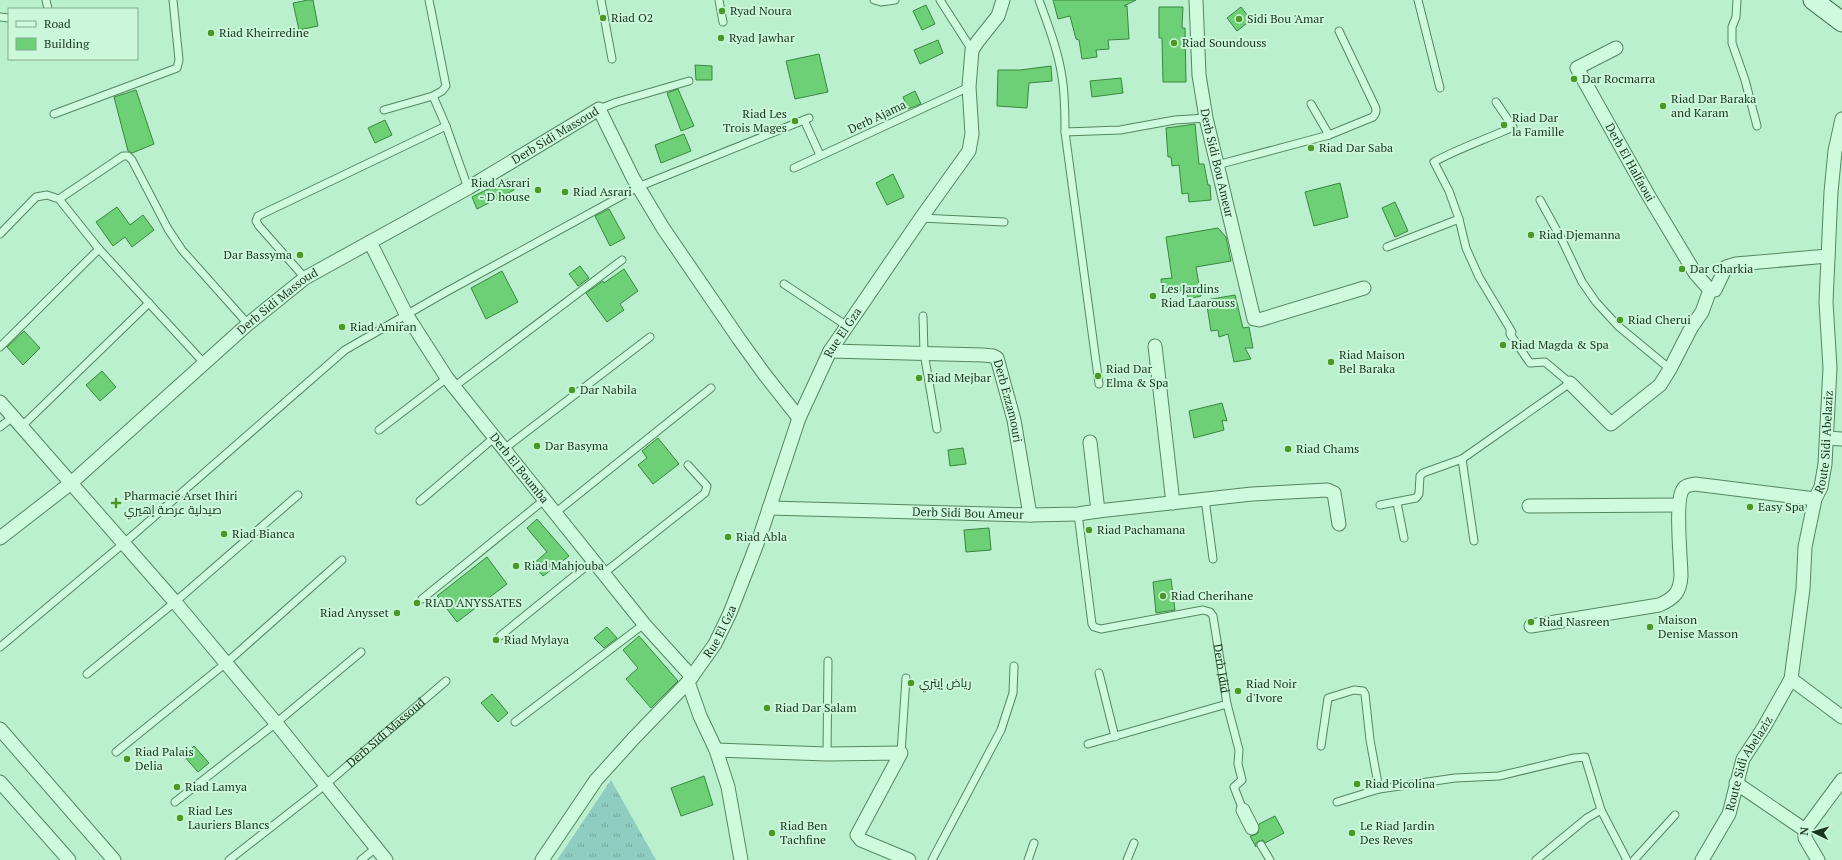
<svg xmlns="http://www.w3.org/2000/svg" width="1842" height="860" viewBox="0 0 1842 860" font-family="'PT Serif',Cairo,serif">
  <defs>
    <pattern id="grass-tufts" width="24" height="20" patternUnits="userSpaceOnUse"><rect width="24" height="20" fill="#8fcdc0"/><path d="M3 7l-1-3M5 7V3M7 7l1-3M15 17l-1-3M17 17v-4M19 17l1-3" fill="none" stroke="#74a79b"/></pattern>
  </defs>
  <rect width="100%" height="100%" fill="#bbf0ce"/>
  <path fill="url(#grass-tufts)" d="M611,780L656,860H557Z"/>
  <path fill="#6ed076" stroke="#39873e" d="M308,0H313L318,26L299,30L293,3Z
    M1053,0H1136L1124,6H1127L1129,39L1108,40L1109,49L1096,50L1097,57L1082,59L1079,40L1076,39L1070,16L1058,19Z
    M926,5L935,24L922,30L913,11Z
    M1159,7H1183L1182,28H1185L1186,82H1163L1162,38H1159Z
    M1241,7L1251,20L1237,31L1227,18Z
    M938,40L943,53L920,64L914,50Z
    M819,54L828,92L795,99L786,61Z
    M695,65L712,66V80H696Z
    M1051,66L1052,81L1029,83L1027,108L997,106L998,70H1020Z
    M1121,78L1123,93L1092,97L1090,81Z
    M678,89L694,126L681,131L667,93Z
    M136,90L154,144L132,153L128,151L114,97Z
    M915,91L921,104L908,109L903,97Z
    M385,120L392,135L375,143L368,128Z
    M1195,124L1199,164H1204L1208,185H1210L1211,200L1189,202L1188,193L1182,194L1179,165L1172,166L1171,157H1168L1166,128Z
    M684,134L691,151L661,163L655,145Z
    M893,174L904,197L887,205L876,183Z
    M508,179L514,190L477,209L472,197Z
    M1340,183L1348,217L1314,226L1305,192Z
    M1395,202L1408,231L1395,237L1382,208Z
    M117,207L130,225L143,215L154,230L132,247L125,237L113,246L96,222Z
    M609,209L625,238L610,246L595,216Z
    M1218,228L1226,237L1231,261L1196,267L1201,296L1188,299L1187,290L1162,293L1161,279L1172,278L1166,237Z
    M580,266L589,278L578,286L569,274Z
    M624,269L638,291L620,304L624,310L607,322L586,293L603,281L604,283Z
    M502,271L518,302L486,319L471,288Z
    M1235,295L1243,328L1249,327L1253,348H1245L1251,359L1234,362L1228,334L1219,337L1218,330L1211,331L1206,300Z
    M24,331L40,348L23,365L7,347Z
    M102,371L116,387L100,401L86,385Z
    M1222,403L1227,421L1222,420L1224,430L1194,438L1189,411Z
    M658,438L679,464L653,484L638,465L647,458L642,451Z
    M963,448L966,464L950,466L948,450Z
    M537,519L569,556L543,576L533,564L547,552L527,528Z
    M989,528L991,550L966,552L964,530Z
    M487,557L507,584L457,622L437,596Z
    M1171,579L1175,610L1156,613L1153,582Z
    M607,627L617,638L604,648L594,638Z
    M639,636L678,681L651,708L626,679L638,668L623,650Z
    M492,694L508,713L498,722L481,703Z
    M194,746L209,763L198,772L184,756Z
    M704,776L713,805L681,816L671,788Z
    M1275,816L1284,833L1265,843L1263,840L1259,841L1256,843V847L1250,836L1255,835L1258,833L1259,824Z"/>
  <g fill="none" stroke-linecap="round" stroke-linejoin="round">
    <g stroke="#54875e" stroke-width="9">
      <g id="lane">
        <path d="M46,0L48,9"/>
        <path d="M429,0L446,86L442,91L433,96L446,126L468,188"/>
        <path d="M601,0L612,59"/>
        <path d="M719,0L723,22"/>
        <path d="M874,0L881,2L895,0"/>
        <path d="M940,0L972,50"/>
        <path d="M1039,0C1048,25 1058,50 1062,77C1065,95 1065,114 1065,132L1099,384"/>
        <path d="M1418,0L1440,88"/>
        <path d="M1737,0L1736,17L1732,27V43L1745,80L1757,126"/>
        <path d="M0,17L9,18"/>
        <path d="M1311,104L1329,135"/>
        <path d="M599,109L617,102L689,81"/>
        <path d="M384,110L433,96"/>
        <path d="M54,114L177,68L179,60L173,0"/>
        <path d="M804,120L820,155"/>
        <path d="M1065,132L1120,130L1175,120L1206,118"/>
        <path d="M1217,165L1329,135L1373,117C1378,111 1376,108 1373,102L1339,31"/>
        <path d="M794,168L969,87"/>
        <path d="M59,199L123,156H128L132,160L168,229L182,250L248,324"/>
        <path d="M1540,200L1562,240L1582,282L1596,302L1618,326L1670,369"/>
        <path d="M921,218L1004,222"/>
        <path d="M0,234L36,197L47,195L59,199L99,249L204,363"/>
        <path d="M1387,247L1459,219L1449,191L1434,162C1459,148 1487,139 1513,127L1496,102"/>
        <path d="M305,278L259,226L256,221L258,216L446,126"/>
        <path d="M784,284L847,326"/>
        <path d="M923,316L924,353L937,429"/>
        <path d="M0,347L99,249"/>
        <path d="M455,386L622,260"/>
        <path d="M0,427L13,417"/>
        <path d="M21,427L149,303"/>
        <path d="M379,430L447,378"/>
        <path d="M504,449L650,337"/>
        <path d="M1462,459L1474,541"/>
        <path d="M1205,499L1213,559"/>
        <path d="M420,501L495,437"/>
        <path d="M1397,503L1404,538"/>
        <path d="M1380,505L1416,498L1419,494L1420,476L1423,473L1462,459L1570,383L1545,362L1530,363L1510,334V332H1512L1479,277L1466,248L1459,219"/>
        <path d="M555,513L711,388"/>
        <path id="s1" d="M1078,514L1092,624L1094,627L1101,629L1203,610L1210,612L1213,616L1227,704L1239,750L1238,764L1242,780L1234,787L1243,810"/>
        <path d="M604,573L705,493L707,486L688,465"/>
        <path d="M422,599L544,500"/>
        <path d="M500,636L594,560"/>
        <path d="M0,647L124,543L345,350L446,292L638,187L809,118"/>
        <path d="M1099,673L1115,737"/>
        <path d="M87,674L175,602L298,495"/>
        <path d="M515,722L644,624"/>
        <path d="M1088,744L1227,704"/>
        <path d="M1321,746L1328,698L1354,690L1363,691L1365,694L1370,740L1379,789"/>
        <path d="M116,752L226,663L342,560"/>
        <path d="M901,753L906,678"/>
        <path d="M827,754L828,661"/>
        <path d="M175,802L276,723L361,652"/>
        <path d="M1337,802L1379,789L1455,778L1499,776L1574,758L1585,757L1601,810L1627,860"/>
        <path d="M1261,845L1270,860"/>
        <path id="s2" d="M229,860L325,785L446,681"/>
        <path d="M361,860L376,848"/>
        <path d="M932,860L1001,730L1013,693L1014,666"/>
        <path d="M1028,860L1034,843"/>
        <path d="M1127,860L1134,843"/>
        <path d="M1536,860L1587,818L1601,810"/>
        <path d="M1634,860L1675,815"/>
      </g>
    </g>
    <g stroke="#54875e" stroke-width="15">
      <g id="street">
        <path id="s3" d="M1196,0L1199,75L1206,118L1254,319L1259,320L1364,288"/>
        <path id="s4" d="M1616,48L1577,68L1647,193L1695,273L1710,290H1715L1726,267L1736,264L1828,256"/>
        <path id="s5" d="M370,242L406,314L447,378L644,624L692,677"/>
        <path d="M1155,346L1173,503"/>
        <path id="s6" d="M830,351L983,355L993,356L997,358L1014,420L1030,515"/>
        <path d="M1570,383L1611,424L1660,385L1670,369L1691,328L1702,312L1710,290"/>
        <path d="M0,402L175,602L276,723L386,860"/>
        <path d="M1827,438L1842,439"/>
        <path d="M1529,506L1678,505"/>
        <path id="s7" d="M769,508L1030,515L1078,514L1098,511L1090,442"/>
        <path d="M1098,511L1252,494L1327,490L1334,493L1339,524"/>
        <path id="s8" d="M0,538L71,483L248,324L305,278L468,188L599,109L633,178L663,228L739,339L765,375L799,418"/>
        <path d="M1531,626L1659,605C1675,598 1680,592 1681,576C1681,560 1674,497 1684,488C1686,485 1691,485 1695,484L1815,499"/>
        <path d="M1791,679L1842,717"/>
        <path d="M688,682L700,716L716,750L728,787L741,860"/>
        <path d="M0,729L114,860"/>
        <path d="M716,750L827,754L901,753L857,835L861,840L909,860"/>
        <path d="M0,782L69,860"/>
        <path d="M1736,783L1805,830"/>
        <path d="M1243,810L1252,828"/>
        <path id="s9" d="M542,860L596,780L633,739L688,682L715,644L730,613L760,536L799,418L830,351L921,218L969,151L972,134L969,87L972,50L978,41L998,16L1003,0"/>
        <path id="s10" d="M1702,860L1729,814L1743,759L1764,727L1791,679L1803,589L1805,547L1815,499L1821,487L1825,464L1830,368L1826,302L1831,192L1835,151L1842,119"/>
        <path d="M1818,860L1805,838V830L1842,780"/>
      </g>
    </g>
    <g stroke="#386940" stroke-width="21">
      <path id="secondary" d="M1813,0L1842,22"/>
    </g>
    <use href="#lane" stroke="#cefade" stroke-width="7"/>
    <use href="#street" stroke="#cefade" stroke-width="13"/>
    <use href="#secondary" stroke="#cefade" stroke-width="19"/>
  </g>
  <g fill="#4b9922" stroke="#cbf7db" stroke-width="1.5">
    <circle cx="722" cy="11" r="4"/>
    <circle cx="603" cy="18" r="4"/>
    <circle cx="1239" cy="19" r="4"/>
    <circle cx="211" cy="33" r="4"/>
    <circle cx="721" cy="38" r="4"/>
    <circle cx="1174" cy="43" r="4"/>
    <circle cx="1574" cy="79" r="4"/>
    <circle cx="1663" cy="106" r="4"/>
    <circle cx="795" cy="121" r="4"/>
    <circle cx="1504" cy="125" r="4"/>
    <circle cx="1311" cy="148" r="4"/>
    <circle cx="538" cy="190" r="4"/>
    <circle cx="565" cy="192" r="4"/>
    <circle cx="1531" cy="235" r="4"/>
    <circle cx="300" cy="255" r="4"/>
    <circle cx="1682" cy="269" r="4"/>
    <circle cx="1153" cy="296" r="4"/>
    <circle cx="1620" cy="320" r="4"/>
    <circle cx="342" cy="327" r="4"/>
    <circle cx="1503" cy="345" r="4"/>
    <circle cx="1331" cy="362" r="4"/>
    <circle cx="1098" cy="376" r="4"/>
    <circle cx="919" cy="378" r="4"/>
    <circle cx="572" cy="390" r="4"/>
    <circle cx="537" cy="446" r="4"/>
    <circle cx="1288" cy="449" r="4"/>
    <path d="M114 497h4v4h4v4h-4v4h-4v-4h-4v-4h4z"/>
    <circle cx="1750" cy="507" r="4"/>
    <circle cx="1089" cy="530" r="4"/>
    <circle cx="224" cy="534" r="4"/>
    <circle cx="728" cy="537" r="4"/>
    <circle cx="516" cy="566" r="4"/>
    <circle cx="1163" cy="596" r="4"/>
    <circle cx="417" cy="603" r="4"/>
    <circle cx="397" cy="613" r="4"/>
    <circle cx="1531" cy="622" r="4"/>
    <circle cx="1650" cy="627" r="4"/>
    <circle cx="496" cy="640" r="4"/>
    <circle cx="911" cy="683" r="4"/>
    <circle cx="1238" cy="691" r="4"/>
    <circle cx="767" cy="708" r="4"/>
    <circle cx="127" cy="759" r="4"/>
    <circle cx="1357" cy="784" r="4"/>
    <circle cx="177" cy="787" r="4"/>
    <circle cx="180" cy="818" r="4"/>
    <circle cx="772" cy="833" r="4"/>
    <circle cx="1352" cy="833" r="4"/>
  </g>
  <g text-anchor="middle" stroke-width="4" stroke-linejoin="round" paint-order="stroke">
    <g font-size="12" fill="#1a351e" stroke="#cbf7db" text-anchor="start">
      <text x="730" y="15">Ryad Noura</text>
      <text x="611" y="22">Riad O2</text>
      <text x="1247" y="23">Sidi Bou 'Amar</text>
      <text x="219" y="37">Riad Kheirredine</text>
      <text x="729" y="42">Ryad Jawhar</text>
      <text x="1182" y="47">Riad Soundouss</text>
      <text x="1582" y="83">Dar Rocmarra</text>
      <text x="1671" y="103">Riad Dar Baraka<tspan x="1671" dy="14">and Karam</tspan></text>
      <text x="787" y="118" text-anchor="end">Riad Les<tspan x="787" dy="14">Trois Mages</tspan></text>
      <text x="1512" y="122">Riad Dar<tspan x="1512" dy="14">la Famille</tspan></text>
      <text x="1319" y="152">Riad Dar Saba</text>
      <text x="530" y="187" text-anchor="end">Riad Asrari<tspan x="530" dy="14">- D house</tspan></text>
      <text x="573" y="196">Riad Asrari</text>
      <text x="1539" y="239">Riad Djemanna</text>
      <text x="292" y="259" text-anchor="end">Dar Bassyma</text>
      <text x="1690" y="273">Dar Charkia</text>
      <text x="1161" y="293">Les Jardins<tspan x="1161" dy="14">Riad Laarouss</tspan></text>
      <text x="1628" y="324">Riad Cherui</text>
      <text x="350" y="331">Riad Amiran</text>
      <text x="1511" y="349">Riad Magda &amp; Spa</text>
      <text x="1339" y="359">Riad Maison<tspan x="1339" dy="14">Bel Baraka</tspan></text>
      <text x="1106" y="373">Riad Dar<tspan x="1106" dy="14">Elma &amp; Spa</tspan></text>
      <text x="927" y="382">Riad Mejbar</text>
      <text x="580" y="394">Dar Nabila</text>
      <text x="545" y="450">Dar Basyma</text>
      <text x="1296" y="453">Riad Chams</text>
      <text x="124" y="500">Pharmacie Arset Ihiri<tspan x="124" dy="14">صيدلية عرصة إهيري</tspan></text>
      <text x="1758" y="511">Easy Spa</text>
      <text x="1097" y="534">Riad Pachamana</text>
      <text x="232" y="538">Riad Bianca</text>
      <text x="736" y="541">Riad Abla</text>
      <text x="524" y="570">Riad Mahjouba</text>
      <text x="1171" y="600">Riad Cherihane</text>
      <text x="425" y="607">RIAD ANYSSATES</text>
      <text x="389" y="617" text-anchor="end">Riad Anysset</text>
      <text x="1658" y="624">Maison<tspan x="1658" dy="14">Denise Masson</tspan></text>
      <text x="1539" y="626">Riad Nasreen</text>
      <text x="504" y="644">Riad Mylaya</text>
      <text x="919" y="687">رياض إيتري</text>
      <text x="1246" y="688">Riad Noir<tspan x="1246" dy="14">d'Ivore</tspan></text>
      <text x="775" y="712">Riad Dar Salam</text>
      <text x="135" y="756">Riad Palais<tspan x="135" dy="14">Delia</tspan></text>
      <text x="1365" y="788">Riad Picolina</text>
      <text x="185" y="791">Riad Lamya</text>
      <text x="188" y="815">Riad Les<tspan x="188" dy="14">Lauriers Blancs</tspan></text>
      <text x="780" y="830">Riad Ben<tspan x="780" dy="14">Tachfine</tspan></text>
      <text x="1360" y="830">Le Riad Jardin<tspan x="1360" dy="14">Des Reves</tspan></text>
    </g>
    <g font-size="12" fill="#1a351e" stroke="#cbf7db">
      <text transform="translate(877 117) rotate(-25)" y="4">Derb Ajama</text>
      <text dy="4" stroke="none"><textPath href="#s8" startOffset="689">Derb Sidi Massoud</textPath></text>
      <text dy="4" stroke="none"><textPath href="#s4" startOffset="152">Derb El Halfaoui</textPath></text>
      <text dy="4" stroke="none"><textPath href="#s3" startOffset="165">Derb Sidi Bou Ameur</textPath></text>
      <text dy="4" stroke="none"><textPath href="#s8" startOffset="365">Derb Sidi Massoud</textPath></text>
      <text dy="4" stroke="none"><textPath href="#s9" startOffset="615">Rue El Gza</textPath></text>
      <text dy="4" stroke="none"><textPath href="#s6" startOffset="212">Derb Ezzamouri</textPath></text>
      <text dy="4" stroke="none"><textPath href="#s10" startOffset="444">Route Sidi Abelaziz</textPath></text>
      <text dy="4" stroke="none"><textPath href="#s5" startOffset="272">Derb El Boumba</textPath></text>
      <text dy="4" stroke="none"><textPath href="#s7" startOffset="199">Derb Sidi Bou Ameur</textPath></text>
      <text dy="4" stroke="none"><textPath href="#s9" startOffset="291">Rue El Gza</textPath></text>
      <text dy="4" stroke="none"><textPath href="#s1" startOffset="291">Derb Jdid</textPath></text>
      <text dy="4" stroke="none"><textPath href="#s2" startOffset="202">Derb Sidi Massoud</textPath></text>
      <text dy="4" stroke="none"><textPath href="#s10" startOffset="108">Route Sidi Abelaziz</textPath></text>
    </g>
  </g>
  <rect x="8" y="8" width="130" height="52" fill="#cbf7db" stroke="#84a98f"/>
  <rect x="16" y="21" width="20" height="6" fill="#cefade" stroke="#84a98f"/>
  <text x="44" y="28" font-size="12" fill="#1a351e">Road</text>
  <rect x="16" y="38" width="20" height="12" fill="#6ed076" stroke="#84a98f"/>
  <text x="44" y="48" font-size="12" fill="#1a351e">Building</text>
  <g transform="translate(1814 832) rotate(275)" stroke="#cbf7db" stroke-width="3" paint-order="stroke">
  <path d="M0-3L7 15L0 10L-7 15Z" fill="#1a351e"/>
  <text y="-6" font-size="11" font-weight="bold" text-anchor="middle" fill="#1a351e">N</text>
  </g>
</svg>
